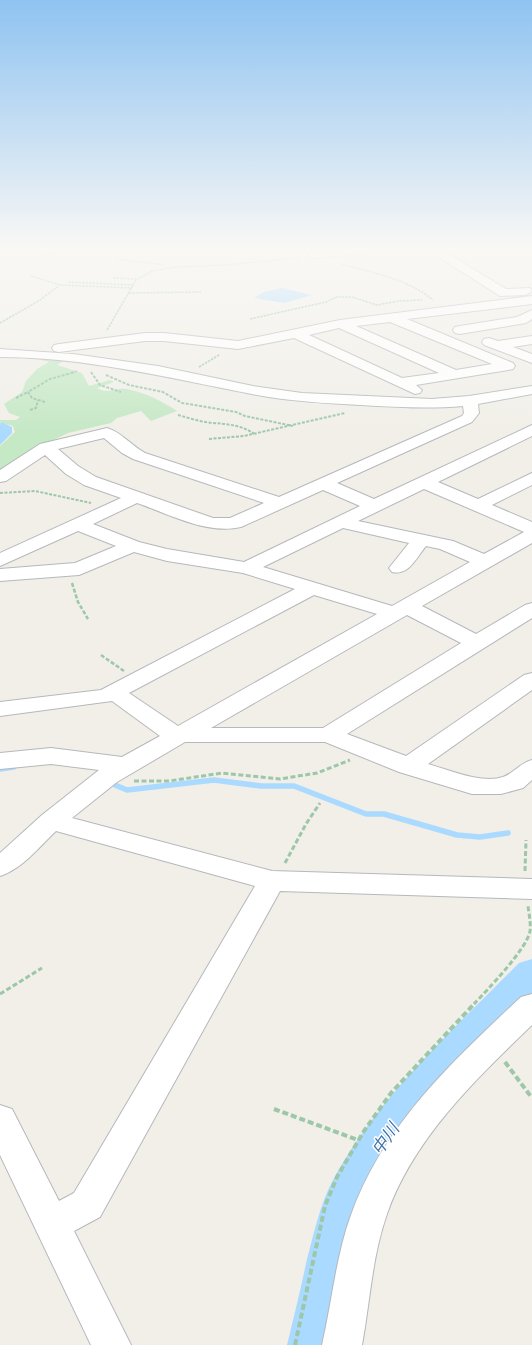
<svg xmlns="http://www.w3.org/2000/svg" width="532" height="1345" viewBox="0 0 532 1345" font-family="Cabin,'Noto Sans JP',sans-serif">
  <rect width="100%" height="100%" fill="#f1efe8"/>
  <path fill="#c5e8c5" d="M33,358L65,360L57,365L82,373L89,386L110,380L114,382L97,388C109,395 115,387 127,389C146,393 162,401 177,411L151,421L141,411L117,418L111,423L68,433L45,444L0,471V446L15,432L13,426L0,422V420H16L20,417L9,413L4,404L22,392L26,381L37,369L49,362Z"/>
  <path fill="#aadaff" d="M282,288L312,295L284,303L254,298L264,292Z
    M2,422L12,427V433L0,445V423Z"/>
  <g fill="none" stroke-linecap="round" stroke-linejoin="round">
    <path stroke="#aadaff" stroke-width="5.5" d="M0,769L14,767
      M115,785L127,790L214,780L261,786H294L366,814H384L457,835L480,837L508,833"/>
    <path fill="#aadaff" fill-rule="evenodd" d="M532,959V999L450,1089L402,1147L381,1182L368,1204L360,1232L337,1345H287C294,1316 301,1288 307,1259C314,1233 320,1205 332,1182C377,1097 452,1031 519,963Z"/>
    <g stroke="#b5b8bc" stroke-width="2">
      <path id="minor" d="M356,247H378L365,253L314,258L308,255L314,252Z
        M423,247H437L506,289L530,288L532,291L526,295L500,296Z
        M532,296V304L407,319L513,363L515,366L513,369L508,370L416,385L422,390L420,393L415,394L294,338L238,349L164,341H145L59,352L54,351L52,348L54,345L59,344L145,333H164L238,341L340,320ZM390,322L492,364L456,370L356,326ZM339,328L439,373L402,378L309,335Z
        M532,310V319L526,323L460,334L455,333L453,330L455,327L460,326L517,317Z
        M532,336V344L513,347L532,354V363L484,345L482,342L484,339L489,338L498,341Z
        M0,349L73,354L158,366L253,386L302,393L432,399L469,396L532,386V394L478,404L479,413L472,422L337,483L374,499L532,425V436L438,482L478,499L532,473V485L492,505L532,522V543L422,606L476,634L525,605L532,603V618L347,734L406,756L524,675L532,673V690L428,764C449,770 481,784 503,777C514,773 520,763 532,760V780L523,788L501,794H472L399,772L325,742H185L117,782L72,818L272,871L532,879V899L280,891L100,1217L74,1231L131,1345H91L0,1155V1105L12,1109L59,1201L74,1193L255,886L56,831C39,847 22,869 0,876V853L42,815L99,770L51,764L0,769V753L51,748L122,757L160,736L112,701L0,716V702L101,690L295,589L243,573L167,561L134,552L79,575L0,581V569L75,563L116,546L78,531L0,566V553L121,498L84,485L66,474L45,455L6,481L0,482V470L40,444L107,428C121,432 132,446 145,453L279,497L462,416L464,413L463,406C429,409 395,407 360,405C324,403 288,401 252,394C169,378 85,357 0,357ZM104,438L122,453L133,459L264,503L230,518H213L96,477L78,466L58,449ZM424,489L524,532L484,554L453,541L358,521ZM323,490L360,506L244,562L167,549L139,542L93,524L137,503C169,514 207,535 241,527ZM343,528L409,543L389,568L392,572C409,576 416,558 426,546L440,549L470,562L392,606L263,567ZM314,595L377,614L178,726L129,693ZM407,615L461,643L323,728H211Z
        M532,994V1025C476,1079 413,1139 387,1214C372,1256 370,1302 362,1345H322C332,1302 336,1256 351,1215C383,1125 454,1060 521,997Z"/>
    </g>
    <path stroke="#9cc7a9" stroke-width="1.5" stroke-dasharray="2.5 1" stroke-linecap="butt" d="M123,247L116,259L165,265
      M43,256L75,247
      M342,264C373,273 408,279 433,300
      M31,276L60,285L132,288
      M113,278L136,279
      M68,282L133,285
      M129,293L201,292
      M250,319L326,302L337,297H352L377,305L399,301L422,300
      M0,323L40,300L60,285
      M107,330L136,280L152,271L175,267L227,265L302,257
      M199,367L219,355
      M72,373L77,371"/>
    <path stroke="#9cc7a9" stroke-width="2" stroke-dasharray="3 1.5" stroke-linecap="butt" d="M91,372L100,385L121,392
      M106,375L129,385L163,392L182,403L236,412L245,416L293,426
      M16,398L28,392
      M45,402L32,398L28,392L50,379L75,372
      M30,410L36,408L38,400
      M178,415C189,418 201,422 212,423C228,424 242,425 256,435
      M209,439L244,436L345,413
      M0,493L35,491L91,503"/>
    <path stroke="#9cc7a9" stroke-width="2.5" stroke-dasharray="4 2" stroke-linecap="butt" d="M72,583L78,602L88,619
      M101,655L124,671"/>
    <path stroke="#9cc7a9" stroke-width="3" stroke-dasharray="5 2.5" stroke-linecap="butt" d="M134,781H169L222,773L280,779L317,773L350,760
      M285,863L306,824L320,803
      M525,871L526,840
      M0,994L42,968
      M474,1004C487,990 527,949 530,931C531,923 529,914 528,906"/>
    <path stroke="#9cc7a9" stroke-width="4" stroke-dasharray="6 3" stroke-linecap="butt" d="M505,1062L532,1098
      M274,1109L358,1140
      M295,1345L325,1206L337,1177L364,1131L391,1093L475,1003"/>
    <use href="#minor" fill="#fff" fill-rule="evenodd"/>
  </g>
  <linearGradient id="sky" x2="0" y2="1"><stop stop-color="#8fc3f1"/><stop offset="0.57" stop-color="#f9f8f5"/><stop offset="1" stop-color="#f9f8f5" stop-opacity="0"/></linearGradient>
  <rect width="532" height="436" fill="url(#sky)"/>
  <g text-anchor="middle" stroke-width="3" stroke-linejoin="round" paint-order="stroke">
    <g font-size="17" font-style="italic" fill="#4174aa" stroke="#fff">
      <text transform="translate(385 1139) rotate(-55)" y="6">中川</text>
    </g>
  </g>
</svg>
